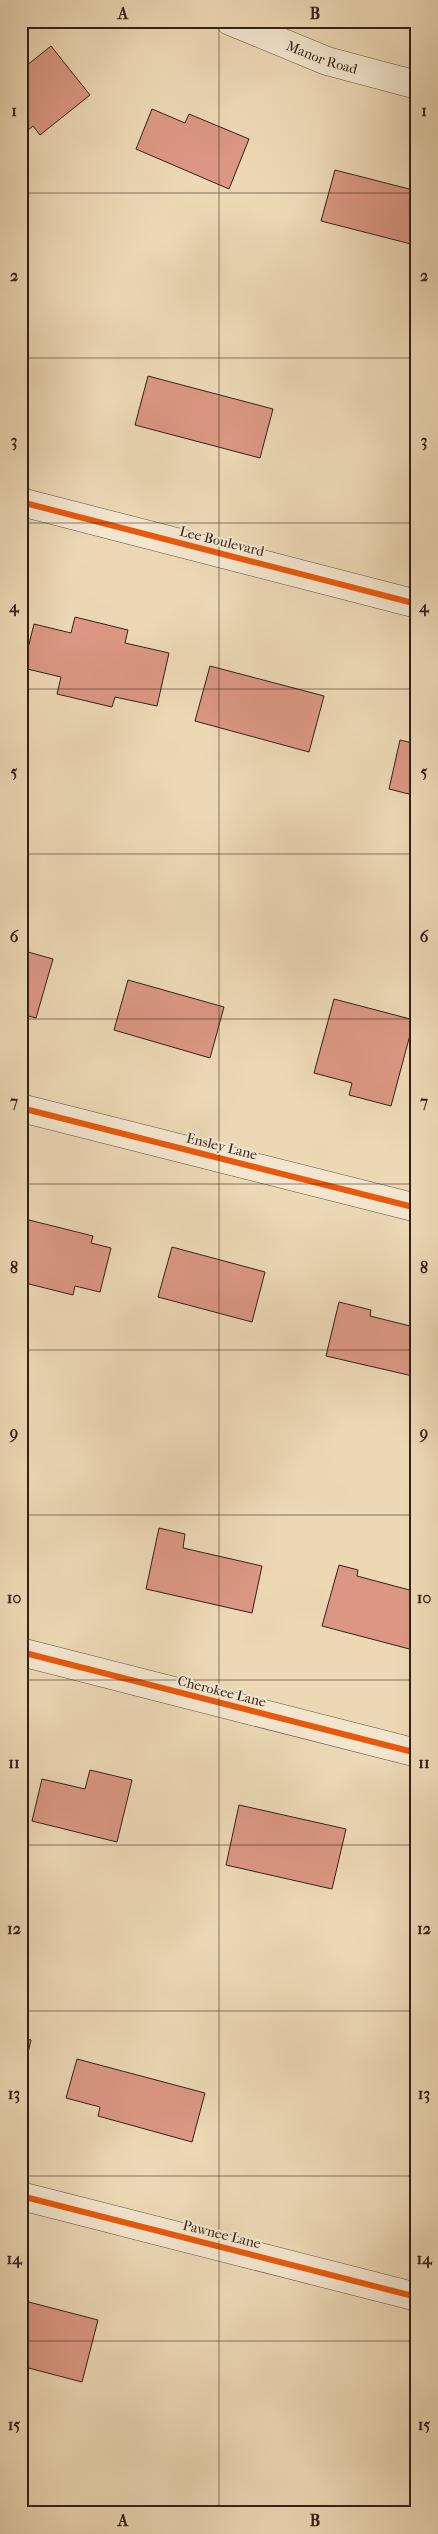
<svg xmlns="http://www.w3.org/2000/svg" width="438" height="2534" viewBox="0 0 438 2534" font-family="'IM FELL French Canon',serif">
  <rect width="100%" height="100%" fill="#ecd8b5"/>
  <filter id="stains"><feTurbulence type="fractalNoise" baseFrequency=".004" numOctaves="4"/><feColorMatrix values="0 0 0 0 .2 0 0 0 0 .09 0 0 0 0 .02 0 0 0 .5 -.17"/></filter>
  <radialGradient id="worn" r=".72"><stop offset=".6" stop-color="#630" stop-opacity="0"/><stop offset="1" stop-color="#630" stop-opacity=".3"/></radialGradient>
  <path fill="#db9783" stroke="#342017" d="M51,46L90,95L40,135L33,126L21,136V70Z
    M152,109L185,123L189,114L249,139L229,189L136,149Z
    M335,170L417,191V222L411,244L321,221Z
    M148,376L273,409L260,458L135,425Z
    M417,407V420L410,413Z
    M75,617L128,630L125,643L169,653L157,706L115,697L112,707L57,694L61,677L23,668L34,624L71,633Z
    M210,666L324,696L309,752L195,721Z
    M400,740L417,744V796L389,789Z
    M21,950L53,959L36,1018L21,1014Z
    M128,980L224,1007L210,1058L114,1030Z
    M334,999L414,1020L391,1106L349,1095L352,1083L314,1073Z
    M21,1218L93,1236L91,1243L111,1248L100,1292L75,1286L73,1295L21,1282Z
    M172,1247L265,1272L252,1322L158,1297Z
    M339,1302L371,1310L370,1316L414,1327L417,1317V1377L326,1356Z
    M159,1528L185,1534L183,1548L262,1566L252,1613L146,1589Z
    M339,1565L358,1570L357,1576L417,1592V1651L322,1626Z
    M90,1770L132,1780L117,1842L32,1821L42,1779L85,1789Z
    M239,1805L346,1829L332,1889L226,1865Z
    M21,2038L31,2040L21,2083Z
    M77,2059L205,2093L192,2142L98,2116L100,2107L66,2098Z
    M21,2300L98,2320L82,2382L21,2366Z"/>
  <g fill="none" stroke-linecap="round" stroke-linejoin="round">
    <g stroke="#624e3e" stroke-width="29">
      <g id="minor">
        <path id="s1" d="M230,21L327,61L417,85"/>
        <path d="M21,502L417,604"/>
        <path d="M21,1108L417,1208"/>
        <path d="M21,1652L417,1753"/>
        <path d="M21,2196L417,2297"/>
      </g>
    </g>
    <use href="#minor" stroke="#f3e6cf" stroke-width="28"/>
    <g stroke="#f3e6cf" stroke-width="9">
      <path id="cycleway" d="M21,502L417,604
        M21,1108L417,1208
        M21,1652L417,1753
        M21,2196L417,2297"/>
    </g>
    <use href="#cycleway" stroke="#e8590c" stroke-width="6"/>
  </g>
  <path fill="none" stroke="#342017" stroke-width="1" stroke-opacity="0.55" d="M219,21V2513M21,193H417M21,358H417M21,523H417M21,689H417M21,854H417M21,1019H417M21,1184H417M21,1350H417M21,1515H417M21,1680H417M21,1845H417M21,2011H417M21,2176H417M21,2341H417"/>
  <g text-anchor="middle" stroke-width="4" stroke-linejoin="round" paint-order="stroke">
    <g font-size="14" fill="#342017" stroke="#f3e6cf">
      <text dy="5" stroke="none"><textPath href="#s1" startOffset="99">Manor Road</textPath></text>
      <text transform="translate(222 541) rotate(14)" y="5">Lee Boulevard</text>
      <text transform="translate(222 1146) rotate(14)" y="5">Ensley Lane</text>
      <text transform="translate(222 1691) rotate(14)" y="5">Cherokee Lane</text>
      <text transform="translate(222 2234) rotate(14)" y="5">Pawnee Lane</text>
    </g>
  </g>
  <rect width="438" height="2534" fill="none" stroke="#ecd8b5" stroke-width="55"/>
  <rect x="28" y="28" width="382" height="2478" fill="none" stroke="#342017" stroke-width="2"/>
  <g font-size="16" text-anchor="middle" font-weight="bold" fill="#342017">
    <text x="123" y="19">A</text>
    <text x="315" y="19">B</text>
    <text x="14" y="116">1</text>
    <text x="424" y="116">1</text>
    <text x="14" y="281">2</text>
    <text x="424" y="281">2</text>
    <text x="14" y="446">3</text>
    <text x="424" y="446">3</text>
    <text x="14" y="612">4</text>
    <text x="424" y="612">4</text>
    <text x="14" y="777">5</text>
    <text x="424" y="777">5</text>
    <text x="14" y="942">6</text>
    <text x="424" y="942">6</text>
    <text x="14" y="1107">7</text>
    <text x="424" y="1107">7</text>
    <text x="14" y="1273">8</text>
    <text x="424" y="1273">8</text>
    <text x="14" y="1438">9</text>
    <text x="424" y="1438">9</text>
    <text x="14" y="1603">10</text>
    <text x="424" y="1603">10</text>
    <text x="14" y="1768">11</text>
    <text x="424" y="1768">11</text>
    <text x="14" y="1934">12</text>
    <text x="424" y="1934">12</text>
    <text x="14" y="2099">13</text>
    <text x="424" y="2099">13</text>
    <text x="14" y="2264">14</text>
    <text x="424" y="2264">14</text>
    <text x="14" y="2430">15</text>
    <text x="424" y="2430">15</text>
    <text x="123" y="2526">A</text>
    <text x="315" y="2526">B</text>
  </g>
  <rect width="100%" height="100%" filter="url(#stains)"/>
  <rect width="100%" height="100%" fill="url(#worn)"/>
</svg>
